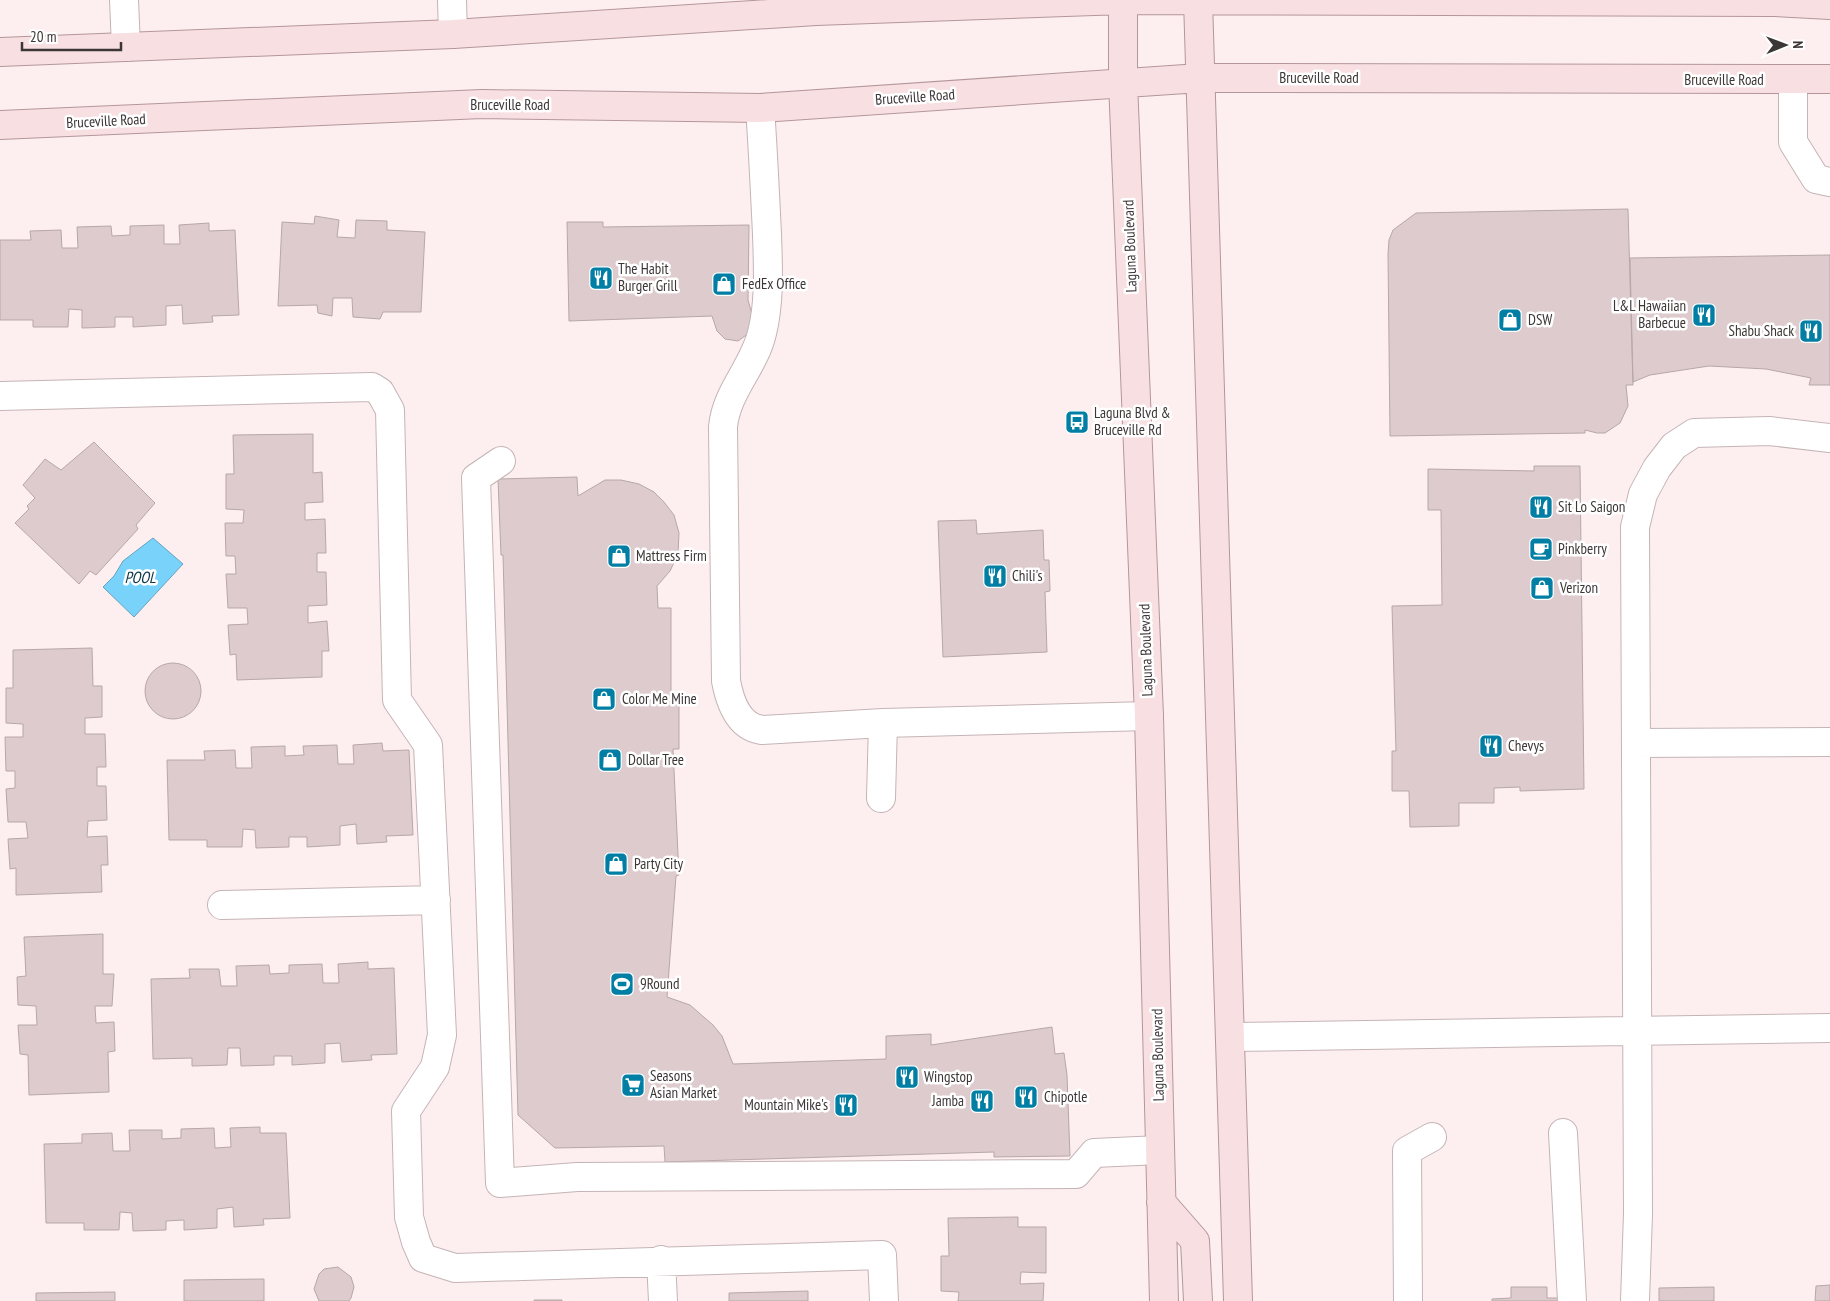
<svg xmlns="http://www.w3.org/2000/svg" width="1830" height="1301" viewBox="0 0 1830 1301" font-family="'PT Sans Narrow',sans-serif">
  <rect width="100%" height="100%" fill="#fdeff0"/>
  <path fill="#79d2f9" stroke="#67a3bf" d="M153,538L183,564L134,617L103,587L114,576L123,561Z"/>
  <path fill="#ddcbcd" stroke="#b7a7a8" d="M1628,209L1633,385H1626L1628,406L1620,423L1605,433H1597L1585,430V433L1390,436L1388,254L1389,240L1393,230L1416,213Z
    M315,216L339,220L337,237L355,238L356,220L387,221V230L425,232L421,312H383L380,319L353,317L352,298H333L332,316L318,313L317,305L278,306L282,222L314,224Z
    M567,222H603V227L749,225L748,300L753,318L749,333L738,341L725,339L717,331L712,316L569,321Z
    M209,223V231L235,230L239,315L212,316L213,322L183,324L182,305L166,306V325L133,327V317H115V327L82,328V310L69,309L68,327H33V320H0V240H31L30,231L61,230L62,248H78L77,227L111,226L112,236L130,235V226L164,225V244H180L179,225Z
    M1830,255V385H1809L1811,378L1766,369L1709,366L1650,375L1633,382L1630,258Z
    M313,434V473L322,472L323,502L305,503V520L325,519L326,553H317V572H326L327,605L308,606V623L327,621L329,651H322V677L237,680L236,654L230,655L228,625L248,624L247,608H228L226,574H236L235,556H226L225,523H243L244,510L226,509V474H234L233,435Z
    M94,442L155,503L136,525L138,529L96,575L90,571L79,584L15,523L29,509L27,506L35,498L23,485L45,459L61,470Z
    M1534,466H1580L1584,789L1520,791V787L1494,788V803H1459V826L1410,827L1409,791H1392V751H1396L1392,606L1442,605L1441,510H1428V469L1534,471Z
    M577,477L578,496L605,480H621L639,484L654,492L664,502L674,515L679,533L678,554L670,571L657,586L658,608H671V705H679V749H673L679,875L676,876L667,997L690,1005L713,1025L722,1036L733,1064L886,1059V1036L931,1034V1045L1052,1027L1055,1054L1064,1053L1067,1075L1070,1156L994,1157V1152L665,1162L664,1146L555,1148L518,1115L503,555H501L498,479Z
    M976,520L977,534L1043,530L1044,560H1049L1050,591L1045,592L1047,652L943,657L938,521Z
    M92,648L93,686H102V717L85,718V734H105L106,767H97V786H106L107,820L88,821L87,837L107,836L108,865H101L102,892L16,895V868L10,869L8,839L28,838L26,822H8L6,789L15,788V771H6L5,737H23V724L6,723V688H13V650Z
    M145 691a28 28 0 1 1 56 0a28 28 0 1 1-56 0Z
    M382,743L383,751L409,750L413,835L386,836L387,842L357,844L356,824L340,826V845L307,847V837H289V847L256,848L255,830L243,829L242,847H207V840H169L167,760H205L204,751L235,750L236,768H252L251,747L285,746V756L304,755L303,746L337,745L338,764H354L353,745Z
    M103,934V974H114L112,1006H95L96,1023L114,1022L115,1051L108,1052L109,1092L29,1095L28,1055L20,1054L18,1025H37L36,1006L18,1005L17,977L26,976L24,937Z
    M368,962V969L394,968L397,1054L371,1055L372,1060L342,1062L340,1043L325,1044V1063L292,1065V1056H274V1065L241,1066L240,1048H228L227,1065L192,1066V1058L153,1059L151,979L190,978L189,969H219L221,986H237L236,966L269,965L270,974L289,973V965L322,964L323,983H339L338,964Z
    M260,1127V1133H286L290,1218L263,1219L264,1225L234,1227L233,1207L217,1209V1228L184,1230V1220L166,1221V1230L133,1231L132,1213L120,1212L119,1230H84V1223H46L44,1144L82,1143V1134L112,1133L113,1151H130L129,1130H162V1139L181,1138V1129L214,1128L215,1148L231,1147L230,1128Z
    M1018,1217V1227H1046V1273L1021,1272L1020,1284L1044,1283L1043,1301H958L959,1292L941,1291V1256H949L948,1218Z
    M338,1267L351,1277L354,1287L351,1298L349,1301H319L314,1289L319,1274L324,1269Z
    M264,1279V1301H184V1280Z
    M1830,1285V1301H1815L1816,1286Z
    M1511,1287H1547V1298H1559V1301H1492V1299L1511,1298Z
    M1714,1287V1301H1659V1288Z
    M808,1291V1301H729V1293Z
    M115,1292V1301H36V1293Z
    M534,1300H562V1301H534Z"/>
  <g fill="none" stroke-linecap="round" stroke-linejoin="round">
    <g stroke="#c5b4b6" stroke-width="30">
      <path id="minor" d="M124,0L126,47
        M452,0L453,34
        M1793,80V142L1816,179L1830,182
        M760,108C763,150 765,192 767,234C768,266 770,301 762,333C754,367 726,392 723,427L726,681C730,702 738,727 762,730L883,723L1149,716
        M0,396L372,387L380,392L390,410L397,700L428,745L442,1035L435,1067L406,1111L409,1217L416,1242L423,1258L455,1268L882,1255L884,1301
        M501,461L476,478L500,1183L577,1177L1076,1174L1094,1153L1160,1150
        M1636,743L1830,742
        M881,798L883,723
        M222,905L436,900
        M1231,1037L1830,1028
        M1563,1133L1572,1301
        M661,1260L663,1301
        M1408,1301L1407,1151L1432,1137
        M1635,1301L1638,1214L1635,527L1643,494L1657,468L1674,446L1694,433L1769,431L1830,438"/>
    </g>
    <g stroke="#b4969a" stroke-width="30">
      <path id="major" d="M1123,0V82L1149,716L1164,1301
        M1198,0L1238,1301
        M0,52L453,34L816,11L1123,0L1775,2L1830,5
        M0,125L482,104L760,108L1200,78L1830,79
        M1161,1202L1195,1241L1198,1301"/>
    </g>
    <use href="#minor" stroke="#fff" stroke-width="28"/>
    <use href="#major" stroke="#f8dfe2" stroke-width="28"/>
  </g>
  <defs>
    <g id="restaurant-square" transform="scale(1.25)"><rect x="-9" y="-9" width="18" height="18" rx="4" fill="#007ea4" stroke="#fff"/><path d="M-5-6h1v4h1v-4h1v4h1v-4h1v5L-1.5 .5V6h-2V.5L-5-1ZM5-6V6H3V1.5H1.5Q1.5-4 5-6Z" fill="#fff"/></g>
    <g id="shop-square" transform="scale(1.25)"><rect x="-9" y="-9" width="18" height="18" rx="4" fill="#007ea4" stroke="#fff"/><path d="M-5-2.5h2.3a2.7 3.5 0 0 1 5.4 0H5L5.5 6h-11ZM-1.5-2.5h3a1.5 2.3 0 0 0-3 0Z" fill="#fff"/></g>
    <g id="bus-square" transform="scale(1.25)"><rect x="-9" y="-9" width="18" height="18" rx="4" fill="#007ea4" stroke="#fff"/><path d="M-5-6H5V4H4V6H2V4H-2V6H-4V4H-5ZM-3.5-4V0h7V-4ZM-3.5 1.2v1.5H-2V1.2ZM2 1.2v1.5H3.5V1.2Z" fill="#fff"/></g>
    <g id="cafe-square" transform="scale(1.25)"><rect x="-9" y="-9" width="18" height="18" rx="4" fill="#007ea4" stroke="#fff"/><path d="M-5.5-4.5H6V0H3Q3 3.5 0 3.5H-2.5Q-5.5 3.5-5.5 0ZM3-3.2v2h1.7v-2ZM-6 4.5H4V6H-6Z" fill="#fff"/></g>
    <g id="stadium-square" transform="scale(1.25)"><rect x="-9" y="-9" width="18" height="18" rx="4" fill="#007ea4" stroke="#fff"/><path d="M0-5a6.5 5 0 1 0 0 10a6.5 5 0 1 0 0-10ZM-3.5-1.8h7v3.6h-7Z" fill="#fff"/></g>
    <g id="supermarket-square" transform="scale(1.25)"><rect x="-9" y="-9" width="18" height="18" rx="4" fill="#007ea4" stroke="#fff"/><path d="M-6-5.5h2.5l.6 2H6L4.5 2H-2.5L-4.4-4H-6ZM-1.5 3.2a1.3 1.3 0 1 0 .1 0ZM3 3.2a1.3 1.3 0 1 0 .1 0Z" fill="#fff"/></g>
  </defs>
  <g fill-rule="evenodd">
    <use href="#restaurant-square" x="601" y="278"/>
    <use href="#shop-square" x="724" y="284"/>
    <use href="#restaurant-square" x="1704" y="315"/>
    <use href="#shop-square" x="1510" y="320"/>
    <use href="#restaurant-square" x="1811" y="331"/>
    <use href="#bus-square" x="1077" y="422"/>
    <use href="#restaurant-square" x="1541" y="507"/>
    <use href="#cafe-square" x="1541" y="549"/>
    <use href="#shop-square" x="619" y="556"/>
    <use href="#restaurant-square" x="995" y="576"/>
    <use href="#shop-square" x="1542" y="588"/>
    <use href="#shop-square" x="604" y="699"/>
    <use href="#restaurant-square" x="1491" y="746"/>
    <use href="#shop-square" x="610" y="760"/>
    <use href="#shop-square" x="616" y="864"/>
    <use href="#stadium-square" x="622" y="984"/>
    <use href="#restaurant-square" x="907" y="1077"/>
    <use href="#supermarket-square" x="633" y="1085"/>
    <use href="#restaurant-square" x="1026" y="1097"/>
    <use href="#restaurant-square" x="982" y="1101"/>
    <use href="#restaurant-square" x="846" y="1105"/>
  </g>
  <g text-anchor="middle" stroke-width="5" stroke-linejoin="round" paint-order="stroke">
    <g font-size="15" fill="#3d3637" stroke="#fff">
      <text x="1319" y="83">Bruceville Road</text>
      <text x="1724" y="85">Bruceville Road</text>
      <text transform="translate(915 97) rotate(-4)" y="5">Bruceville Road</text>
      <text x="510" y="110">Bruceville Road</text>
      <text transform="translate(106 121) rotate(-3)" y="5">Bruceville Road</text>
      <text transform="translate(1130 246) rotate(-92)" y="5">Laguna Boulevard</text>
      <text transform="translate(1146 650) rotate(-92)" y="5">Laguna Boulevard</text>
      <text transform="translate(1158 1055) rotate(-91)" y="5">Laguna Boulevard</text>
    </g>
    <g font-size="15" fill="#3d3637" stroke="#fff" text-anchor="start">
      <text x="618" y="274">The Habit<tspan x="618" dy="17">Burger Grill</tspan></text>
      <text x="742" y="289">FedEx Office</text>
      <text x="1686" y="311" text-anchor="end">L&amp;L Hawaiian<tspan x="1686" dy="17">Barbecue</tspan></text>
      <text x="1528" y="325">DSW</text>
      <text x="1794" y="336" text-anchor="end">Shabu Shack</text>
      <text x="1094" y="418">Laguna Blvd &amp;<tspan x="1094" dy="17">Bruceville Rd</tspan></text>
      <text x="1558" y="512">Sit Lo Saigon</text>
      <text x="1558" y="554">Pinkberry</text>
      <text x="636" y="561">Mattress Firm</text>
      <text x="1012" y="581">Chili's</text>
      <text x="1560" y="593">Verizon</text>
      <text x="622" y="704">Color Me Mine</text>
      <text x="1508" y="751">Chevys</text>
      <text x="628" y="765">Dollar Tree</text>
      <text x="634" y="869">Party City</text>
      <text x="640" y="989">9Round</text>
      <text x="650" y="1081">Seasons<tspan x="650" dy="17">Asian Market</tspan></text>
      <text x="924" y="1082">Wingstop</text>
      <text x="1044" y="1102">Chipotle</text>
      <text x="964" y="1106" text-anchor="end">Jamba</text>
      <text x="828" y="1110" text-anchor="end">Mountain Mike's</text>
    </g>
    <g font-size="16" font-style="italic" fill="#0f3848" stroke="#fff">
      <text x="140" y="583">POOL</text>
    </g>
  </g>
  <g transform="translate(1785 45) rotate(89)" stroke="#ffffff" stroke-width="4" paint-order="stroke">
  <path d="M0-4L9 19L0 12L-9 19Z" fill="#3d3637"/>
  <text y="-8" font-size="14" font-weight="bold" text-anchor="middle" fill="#3d3637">N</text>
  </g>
  <path d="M22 42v8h99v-8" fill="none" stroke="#3d3637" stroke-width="2.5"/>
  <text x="30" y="42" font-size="15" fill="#3d3637" stroke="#ffffff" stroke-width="4" paint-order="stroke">20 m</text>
</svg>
